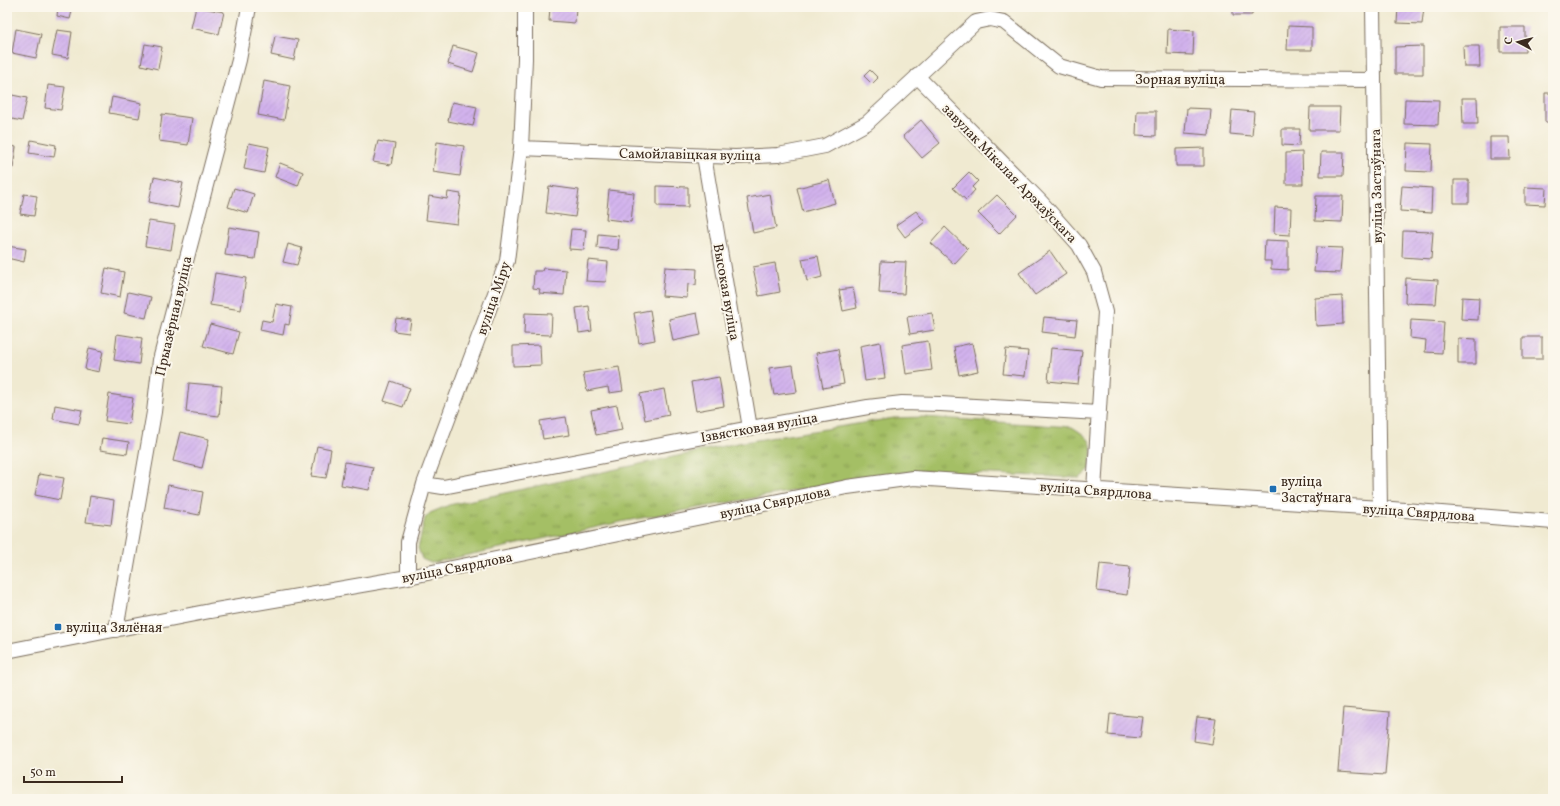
<svg xmlns="http://www.w3.org/2000/svg" width="1560" height="806" viewBox="0 0 1560 806" font-family="Vollkorn,serif">
  <defs>
    <pattern id="grass-tufts" width="24" height="20" patternUnits="userSpaceOnUse"><rect width="24" height="20" fill="#a4bf65"/><path d="M3 7l-1-3M5 7V3M7 7l1-3M15 17l-1-3M17 17v-4M19 17l1-3" fill="none" stroke="#879b53"/></pattern>
    <pattern id="building-hatch" width="6" height="6" patternUnits="userSpaceOnUse"><rect width="6" height="6" fill="#d2b2ed"/><path d="M-1 1l2-2M0 6l6-6M5 7l2-2" fill="none" stroke="#b599cb"/></pattern>
  </defs>
  <rect width="100%" height="100%" fill="#fbf7ec"/>
  <filter id="ink" filterUnits="userSpaceOnUse"><feTurbulence type="fractalNoise" baseFrequency=".025" numOctaves="2"/><feDisplacementMap in="SourceGraphic" scale="8" xChannelSelector="R" yChannelSelector="G"/><feConvolveMatrix kernelMatrix="1 2 1 2 8 2 1 2 1" color-interpolation-filters="sRGB"/></filter>
  <filter id="wash" filterUnits="userSpaceOnUse"><feTurbulence type="fractalNoise" baseFrequency=".012" numOctaves="4" result="noise"/><feDisplacementMap in="SourceGraphic" scale="16" xChannelSelector="R" yChannelSelector="G"/><feGaussianBlur stdDeviation="0.9" result="paint"/><feColorMatrix in="noise" values="0 0 0 0 0 0 0 0 0 0 0 0 0 0 0 0 0 1.4 0 .05"/><feComposite in="paint" operator="in"/></filter>
  <g filter="url(#wash)">
    <rect width="100%" height="100%" fill="#f0ead1"/>
    <path fill="url(#grass-tufts)" stroke="#707442" d="M923,417L1072,427C1096,442 1092,443 1090,469L1080,478L926,471L894,473L625,521L431,563L422,559L418,548L425,518L430,513L449,505L738,443L894,418Z"/>
    <g id="blocks">
      <path fill="url(#building-hatch)" d="M58,7H73L70,19L57,16Z
        M196,7L224,12L219,34L191,28Z
        M550,7H576L575,23L549,21Z
        M1233,7H1253L1252,15H1233Z
        M1398,7H1424L1422,24L1397,23Z
        M1288,26L1312,27V50H1287Z
        M1500,27H1525V52H1500Z
        M16,29L41,34L36,58L12,53Z
        M1168,29L1194,31L1193,55L1167,54Z
        M57,30L72,32L68,58L52,55Z
        M275,36L298,40L294,60L271,55Z
        M145,44L162,47L158,69L141,65Z
        M453,46L479,53L473,72L448,64Z
        M1423,46V74H1395V47Z
        M1463,46H1479L1480,67H1464Z
        M870,70L878,78L872,84L864,76Z
        M264,81L290,86L284,120L258,115Z
        M48,85L65,87L61,110L45,108Z
        M1545,93H1553V122H1545Z
        M7,94L27,98L22,121L7,118Z
        M112,97L142,103L139,118L109,113Z
        M1462,98H1477L1478,124H1463Z
        M1405,99L1439,100L1438,125L1404,124Z
        M452,102L477,107L473,126L448,121Z
        M1310,107H1340L1339,130H1309Z
        M1187,108L1211,109L1209,135L1185,133Z
        M1232,110L1254,112L1252,136L1230,134Z
        M1137,111H1156V136L1136,135Z
        M162,114L192,118L188,145L159,141Z
        M921,120L940,143L922,158L903,136Z
        M1282,129H1300L1299,146L1282,145Z
        M1490,137H1509L1510,159H1490Z
        M31,140L56,145L54,157L29,153Z
        M378,141L395,144L391,165L373,162Z
        M437,142L464,146L460,176L433,172Z
        M249,143L269,147L264,173L244,169Z
        M1407,143L1432,144L1431,172L1406,171Z
        M7,145L16,147L13,168L7,167Z
        M1204,148V166H1176V149Z
        M1302,152L1303,184H1286V153Z
        M1321,152H1344L1343,176H1320Z
        M280,163L303,172L298,186L275,177Z
        M969,172L978,181L972,187L975,190L966,200L953,188Z
        M154,177L183,183L178,208L149,202Z
        M829,180L835,203L803,212L797,188Z
        M1454,180H1469V203H1454Z
        M549,186L579,190L575,217L546,213Z
        M657,186L688,187V207L657,206Z
        M1402,186L1432,188L1431,213L1400,211Z
        M1525,187L1546,188L1545,205L1525,204Z
        M234,188L254,194L248,213L228,207Z
        M609,190L634,193L631,222L606,219Z
        M448,192L461,194L457,224L426,220L429,196L447,199Z
        M24,194L37,196L34,216L20,214Z
        M770,194L776,228L753,233L747,198Z
        M997,195L1017,215L999,234L978,213Z
        M1316,196H1343L1342,222L1315,221Z
        M1275,207L1291,208L1290,235L1274,234Z
        M916,211L925,222L905,237L896,225Z
        M149,221L175,225L171,250L145,246Z
        M229,227L259,232L255,259L225,255Z
        M945,227L968,249L954,264L931,243Z
        M571,229L586,230L584,250L569,249Z
        M1403,231L1433,232L1431,259L1402,257Z
        M598,234L619,236L618,250L597,248Z
        M1265,240L1288,241V270L1271,269V261H1264Z
        M288,244L302,248L297,265L283,262Z
        M7,246L26,249L24,262L7,258Z
        M1316,247L1342,248L1340,273L1314,272Z
        M1050,251L1066,274L1035,295L1019,273Z
        M818,256L822,277L807,281L802,259Z
        M588,260L608,262L606,282L586,281Z
        M881,261L906,262L904,294L879,293Z
        M775,263L780,292L759,296L753,267Z
        M665,267L697,269L696,285L688,284L687,298L662,296Z
        M106,268L124,272L120,297L101,293Z
        M543,268L566,270L564,295L539,293L540,289L533,288L534,271H542Z
        M215,273L246,278L241,310L210,305Z
        M1406,278L1438,280L1436,304L1405,303Z
        M853,288L857,308L843,311L839,290Z
        M128,292L151,297L146,318L124,313Z
        M1342,296L1343,324L1316,326L1315,298Z
        M1462,297L1479,298L1478,320L1461,319Z
        M276,304L292,307L289,325L285,324L283,335L260,330L262,320L272,322Z
        M589,306L592,331L579,333L576,308Z
        M650,310L655,340L639,343L634,313Z
        M525,313L552,314L551,335L524,334Z
        M697,313L701,335L673,341L669,319Z
        M932,313L935,330L910,334L907,317Z
        M1044,317L1077,320L1075,336L1042,332Z
        M396,318L411,320L409,333L394,331Z
        M1411,320L1444,322L1442,353L1425,352L1426,340L1410,338Z
        M210,324L239,332L233,354L203,346Z
        M117,334L142,338L139,364L114,360Z
        M1523,337H1542V359H1523Z
        M1458,338L1476,339V364H1458Z
        M928,341L932,370L906,374L902,345Z
        M880,342L885,378L865,381L860,346Z
        M972,343L978,371L959,375L954,347Z
        M540,345L541,365L513,366V346Z
        M89,348L103,351L99,372L85,369Z
        M1051,348L1082,351L1078,384L1048,381Z
        M838,349L844,384L823,388L816,353Z
        M1006,349L1028,351L1025,376L1003,374Z
        M793,365L797,392L774,395L769,368Z
        M619,367L623,391L609,393L608,387L587,391L583,373Z
        M719,377L724,406L696,411L691,382Z
        M391,381L410,388L403,407L384,401Z
        M189,383L222,386L219,416L186,412Z
        M664,389L669,415L645,420L640,394Z
        M109,394L133,398L129,424L105,421Z
        M55,405L82,410L79,424L53,419Z
        M617,405L622,430L596,435L591,410Z
        M566,417L569,435L543,439L540,421Z
        M180,432L209,439L202,468L173,461Z
        M102,438L129,442L127,454L100,450Z
        M317,446L331,449L326,478L311,476Z
        M345,462L373,467L369,490L341,485Z
        M39,474L64,478L60,500L35,495Z
        M168,485L203,492L199,515L164,508Z
        M90,496L114,500L111,525L86,522Z
        M1100,564L1130,567L1127,595L1097,591Z
        M1343,708L1390,712L1385,775L1338,772Z
        M1110,714L1143,717L1140,738L1108,735Z
        M1197,717L1216,719L1212,744L1194,741Z"/>
    </g>
  </g>
  <g filter="url(#ink)">
    <use href="#blocks" fill-opacity="0" stroke="#7a6d5d" stroke-width="1"/>
    <g fill="none" stroke-linecap="round" stroke-linejoin="round">
      <g stroke="#7a6d5d" stroke-width="16">
        <path id="minor" d="M1373,7L1380,508
          M917,76L1041,202L1079,245L1094,272L1105,312L1094,490
          M521,148L735,157L778,155L825,146L867,123L976,22L990,19L1004,22L1059,66L1101,78L1374,80
          M704,156L750,428
          M424,484L443,487L750,428L868,407L902,403L940,404L1099,413
          M408,577V542L424,484L507,261L521,148L525,59V7
          M116,630L154,412L160,360L239,60L249,7
          M7,651L210,611L408,577L847,487L913,478L1380,508L1553,522"/>
      </g>
      <use href="#minor" stroke="#fff" stroke-width="14"/>
    </g>
  </g>
  <g fill="#1f6fb2" stroke="#fbf7ec" stroke-width="1.5">
    <rect x="1269" y="485" width="8" height="8" rx="2"/>
    <rect x="54" y="623" width="8" height="8" rx="2"/>
  </g>
  <g text-anchor="middle" stroke-width="4" stroke-linejoin="round" paint-order="stroke">
    <g font-size="14" fill="#3b2a1e" stroke="#fbf7ec">
      <text x="1180" y="84">Зорная вуліца</text>
      <text transform="translate(690 154) rotate(1)" y="5">Самойлавіцкая вуліца</text>
      <text transform="translate(1010 173) rotate(46)" y="5">завулак Мікалая Арэхаўскага</text>
      <text transform="translate(1376 186) rotate(-91)" y="5">вуліца Застаўнага</text>
      <text transform="translate(727 292) rotate(80)" y="5">Высокая вуліца</text>
      <text transform="translate(493 298) rotate(-71)" y="5">вуліца Міру</text>
      <text transform="translate(173 316) rotate(-77)" y="5">Прыазёрная вуліца</text>
      <text transform="translate(759 427) rotate(-10)" y="5">Ізвястковая вуліца</text>
      <text transform="translate(1096 490) rotate(4)" y="5">вуліца Свярдлова</text>
      <text transform="translate(775 502) rotate(-12)" y="5">вуліца Свярдлова</text>
      <text transform="translate(1419 512) rotate(4)" y="5">вуліца Свярдлова</text>
      <text transform="translate(457 567) rotate(-11)" y="5">вуліца Свярдлова</text>
    </g>
    <g font-size="14" fill="#3b2a1e" stroke="#fbf7ec" text-anchor="start">
      <text x="1281" y="486">вуліца<tspan x="1281" dy="16">Застаўнага</tspan></text>
      <text x="66" y="632">вуліца Зялёная</text>
    </g>
  </g>
  <rect width="1560" height="806" fill="none" stroke="#fbf7ec" stroke-width="24"/>
  <g transform="translate(1518 42) rotate(277)" stroke="#fbf7ec" stroke-width="3" paint-order="stroke">
  <path d="M0-3L7 15L0 10L-7 15Z" fill="#3b2a1e"/>
  <text y="-6" font-size="11" font-weight="bold" text-anchor="middle" fill="#3b2a1e">С</text>
  </g>
  <path d="M24 776v6h98v-6" fill="none" stroke="#3b2a1e" stroke-width="2"/>
  <text x="30" y="776" font-size="12" fill="#3b2a1e" stroke="#fbf7ec" stroke-width="3" paint-order="stroke">50 m</text>
</svg>
